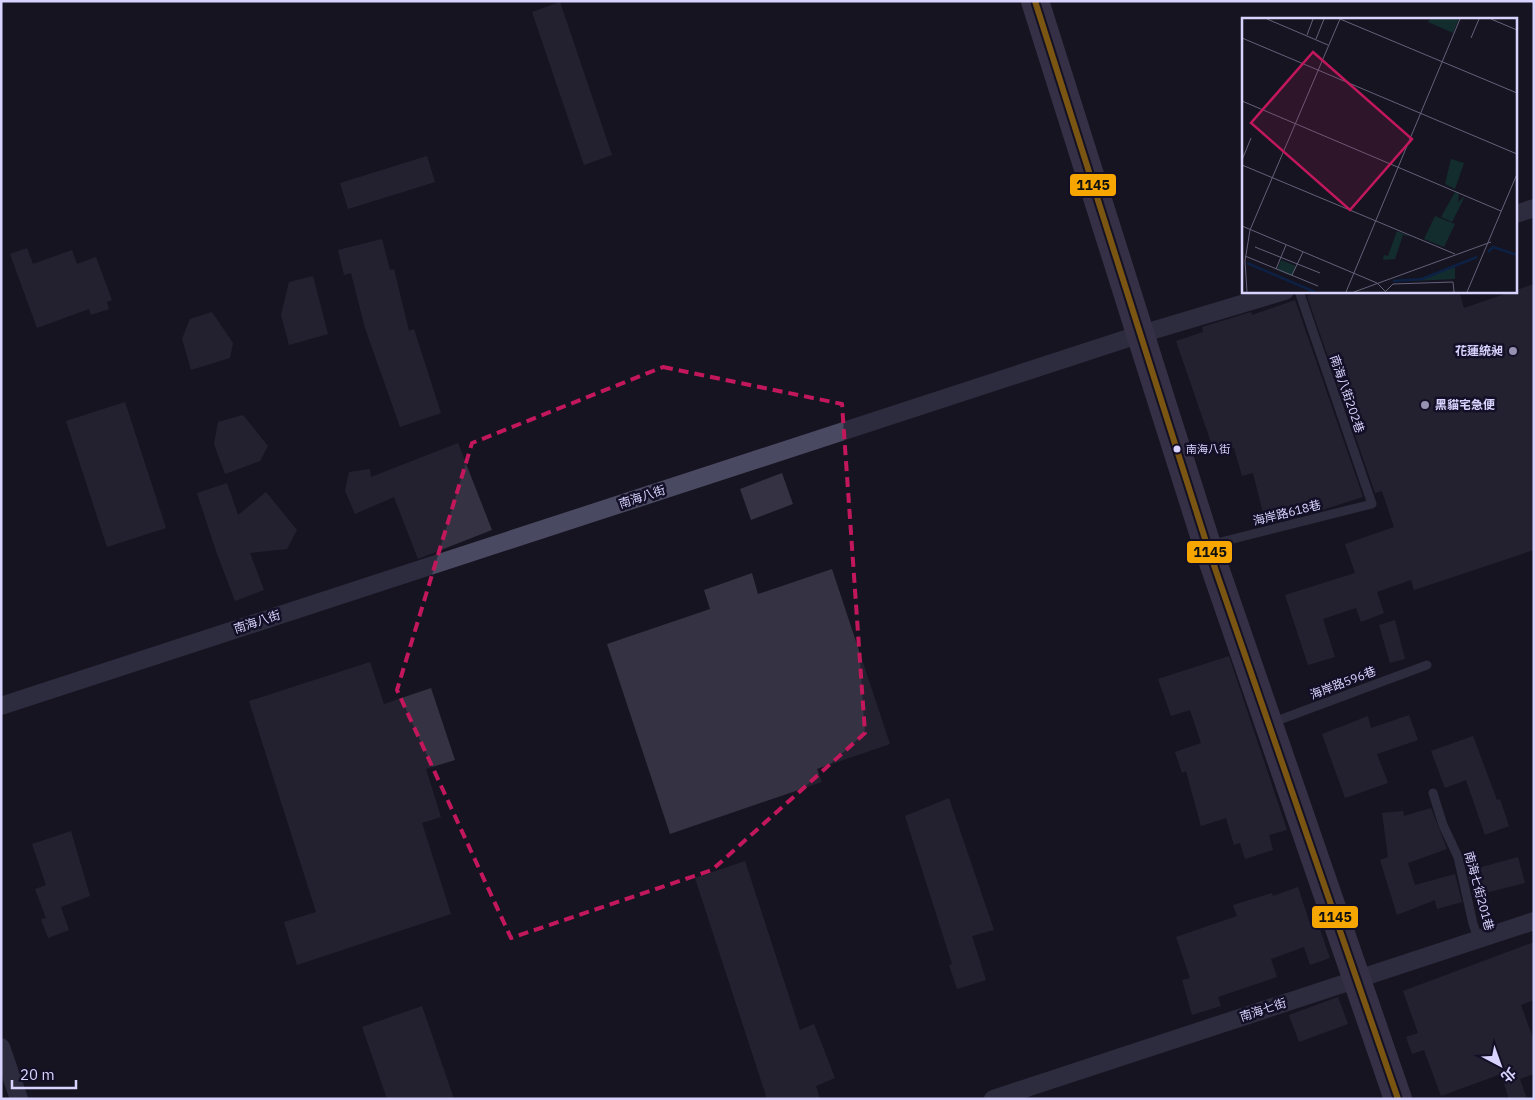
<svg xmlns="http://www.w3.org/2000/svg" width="1535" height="1100" viewBox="0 0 1535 1100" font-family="'IBM Plex Sans','Noto Sans TC',sans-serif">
  <rect width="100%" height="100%" fill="#161421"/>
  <path fill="#343243" d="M560,2L612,155L584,165L532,12Z
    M427,156L435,182L348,209L340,183Z
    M382,239L390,270L394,269L409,331L414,329L441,413L400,427L365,328L351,273L344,275L338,250Z
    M27,248L33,264L72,250L77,264L96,257L112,300L107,302L109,309L91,315L89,309L37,328L10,254Z
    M313,276L328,334L289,345L281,315L289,282Z
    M1534,284V550L1414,590L1411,580L1377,592L1384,613L1361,622L1356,608L1323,619L1335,657L1308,665L1285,595L1355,573L1345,544L1394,527L1382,491L1375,493L1307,296L1320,291H1459L1464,308Z
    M1295,300L1363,497L1322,510L1318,499L1263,513L1253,473L1242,476L1234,448L1215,454L1176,341L1203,332L1202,327L1251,312L1252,315Z
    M212,312L233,343L230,358L191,370L182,339L190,319Z
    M125,402L166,528L107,547L66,421Z
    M243,415L268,446L260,461L225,474L214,444L218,422Z
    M458,443L492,530L418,559L394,497L355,514L345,491L349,472L370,469L371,477Z
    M782,473L793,504L751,520L740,489Z
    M227,483L238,515L266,492L297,530L287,549L250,553L264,590L235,601L216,551L197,493Z
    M832,569L890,744L817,769L822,782L670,834L607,644L710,609L704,590L752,573L758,594Z
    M1395,620L1405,659L1390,663L1379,625Z
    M1229,656L1287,830L1269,835L1273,850L1245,859L1240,843L1234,845L1226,818L1201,826L1186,771L1182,773L1175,752L1201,743L1190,710L1171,716L1158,679Z
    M370,662L384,704L431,688L455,760L426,769L441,817L422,823L451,914L297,965L284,922L316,912L249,701Z
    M1409,715L1418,740L1377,754L1388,783L1345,798L1322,734L1368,716L1371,728Z
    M1473,736L1497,800L1500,799L1509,826L1485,835L1466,780L1445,788L1431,751Z
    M949,798L994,930L972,936L986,980L957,989L949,965L952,964L905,816Z
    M1431,808L1447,849L1408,863L1415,885L1455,874L1462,902L1437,909L1435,900L1397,915L1380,860L1388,857L1382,813L1403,811L1404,816Z
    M71,831L90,896L61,907L69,930L48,938L41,919L46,918L35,889L46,885L32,844Z
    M1518,857L1525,883L1473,896L1467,871Z
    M745,861L800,1030L814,1024L835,1078L816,1086L820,1099H767L695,878Z
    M1298,887L1310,924L1317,921L1330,958L1310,965L1304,947L1271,959L1277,977L1218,997L1221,1006L1192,1015L1182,980L1190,978L1176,937L1237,916L1233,905L1272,893L1273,896Z
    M1534,942V1000L1521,1005L1534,1041V1074L1520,1079L1527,1099H1509L1501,1074L1441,1096L1424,1050L1412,1054L1406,1037L1418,1033L1403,991Z
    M1338,997L1348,1024L1299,1042L1289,1015Z
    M422,1006L454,1099H387L362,1027Z"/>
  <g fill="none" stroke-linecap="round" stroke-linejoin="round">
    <path stroke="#4a4962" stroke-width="9" d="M1209,545L1372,504L1299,291
      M1271,723L1427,665
      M1433,793L1443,825L1458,857L1473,924L1479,940"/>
    <path stroke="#4a4962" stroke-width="18" d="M1516,214L1534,208
      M1,706L1141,334L1285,291
      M1,1047L19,1099
      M993,1099L1534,921"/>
    <path stroke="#5e5373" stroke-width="28" d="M1035,1L1207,545L1398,1099"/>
    <g stroke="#130f26" stroke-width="10">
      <path id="bus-1" d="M1035,1L1207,545L1398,1099"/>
    </g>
    <use href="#bus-1" stroke="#f7a600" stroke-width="6"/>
  </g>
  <path d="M0 0H1535V1100H0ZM663,367L842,404L865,733L712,870L511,938L397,690L472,443Z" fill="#161421" fill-opacity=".55" fill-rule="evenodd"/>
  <path fill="none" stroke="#c2185b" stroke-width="4" stroke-dasharray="10 6" stroke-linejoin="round" d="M663,367L842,404L865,733L712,870L511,938L397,690L472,443Z"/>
  <g fill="#9591b1" stroke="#130f26" stroke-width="2">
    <circle cx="1513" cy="351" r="5"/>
    <circle cx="1425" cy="405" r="5"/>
  </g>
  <circle fill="#d9d4ff" stroke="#130f26" stroke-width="2" cx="1177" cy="449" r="4.5"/>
  <g text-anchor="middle" stroke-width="5" stroke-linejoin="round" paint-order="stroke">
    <g font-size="11" fill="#d9d4ff" stroke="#130f26" text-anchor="start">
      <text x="1186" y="453">南海八街</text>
    </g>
    <g font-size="12" font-weight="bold" fill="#d9d4ff" stroke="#130f26" text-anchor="end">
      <text x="1503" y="355">花蓮統昶</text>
      <text x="1435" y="409" text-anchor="start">黑貓宅急便</text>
    </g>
    <g font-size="12" fill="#d9d4ff" stroke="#130f26">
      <text transform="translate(1347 394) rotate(71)" y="4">南海八街202巷</text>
      <text transform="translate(642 497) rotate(-18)" y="4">南海八街</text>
      <text transform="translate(1287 513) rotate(-14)" y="4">海岸路618巷</text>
      <text transform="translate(257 622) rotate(-18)" y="4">南海八街</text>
      <text transform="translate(1343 683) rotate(-21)" y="4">海岸路596巷</text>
      <text transform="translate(1479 891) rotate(75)" y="4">南海七街201巷</text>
      <text transform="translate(1263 1010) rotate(-18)" y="4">南海七街</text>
    </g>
  </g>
  <g transform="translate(1242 18)">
    <rect width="275" height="275" fill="#161421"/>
    <path d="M188,1H217L211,15L186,4ZM213,174L217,176L216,184L223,178L210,204L199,199ZM193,198L213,206L202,229L182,221ZM155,213L170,219L161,217L153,241L141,242L142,237L146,238ZM213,247V261L171,263Z" fill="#132c2d"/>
    <path d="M209,141L222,145L213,171L203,166ZM39,242L54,248L50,258L35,252Z" fill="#132c2d"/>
    <path fill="none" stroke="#0d2144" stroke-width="2.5" d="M246,234L251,229L275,237M5,245L73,274M151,263L180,261L235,239"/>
    <path fill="none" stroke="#64617a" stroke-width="1" d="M25,1L86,27M98,1L275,75M249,1L275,12M65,17L71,1M0,20L275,136M229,20L237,1M74,21L82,1M0,83L259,193M0,142L9,120M0,147L213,236M0,208L135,265L144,274M13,229L78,255M3,238L76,268M34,251L44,227M50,257L61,234M144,273L151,266L211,264L212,274M5,274L3,243L8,212L98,1M104,274L218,1M112,274L249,224M225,274L275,156"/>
    <path fill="#c2185b" fill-opacity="0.15" stroke="#c2185b" stroke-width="2.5" d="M71,34L170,121L108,192L9,105Z"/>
    <rect width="275" height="275" fill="none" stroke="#d9d4ff" stroke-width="2.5"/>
  </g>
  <g stroke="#130f26" stroke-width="2">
    <rect x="1069" y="173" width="48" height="24" rx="5" fill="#f7a600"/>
    <rect x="1186" y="540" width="47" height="24" rx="5" fill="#f7a600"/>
    <rect x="1311" y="905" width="48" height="24" rx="5" fill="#f7a600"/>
  </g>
  <g font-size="14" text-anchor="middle" font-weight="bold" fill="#111">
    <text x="1093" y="190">1145</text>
    <text x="1210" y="557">1145</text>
    <text x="1335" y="922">1145</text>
  </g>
  <rect width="1535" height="1100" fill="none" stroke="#d9d4ff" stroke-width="5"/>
  <g transform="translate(1500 1065) rotate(139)" stroke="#130f26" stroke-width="4" paint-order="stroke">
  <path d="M0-4L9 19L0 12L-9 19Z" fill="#d9d4ff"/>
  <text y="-8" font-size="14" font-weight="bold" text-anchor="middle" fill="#d9d4ff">北</text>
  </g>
  <path d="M12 1080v8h64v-8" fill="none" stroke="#d9d4ff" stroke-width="2.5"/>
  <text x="20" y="1080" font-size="15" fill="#d9d4ff" stroke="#130f26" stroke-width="4" paint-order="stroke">20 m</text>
</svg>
